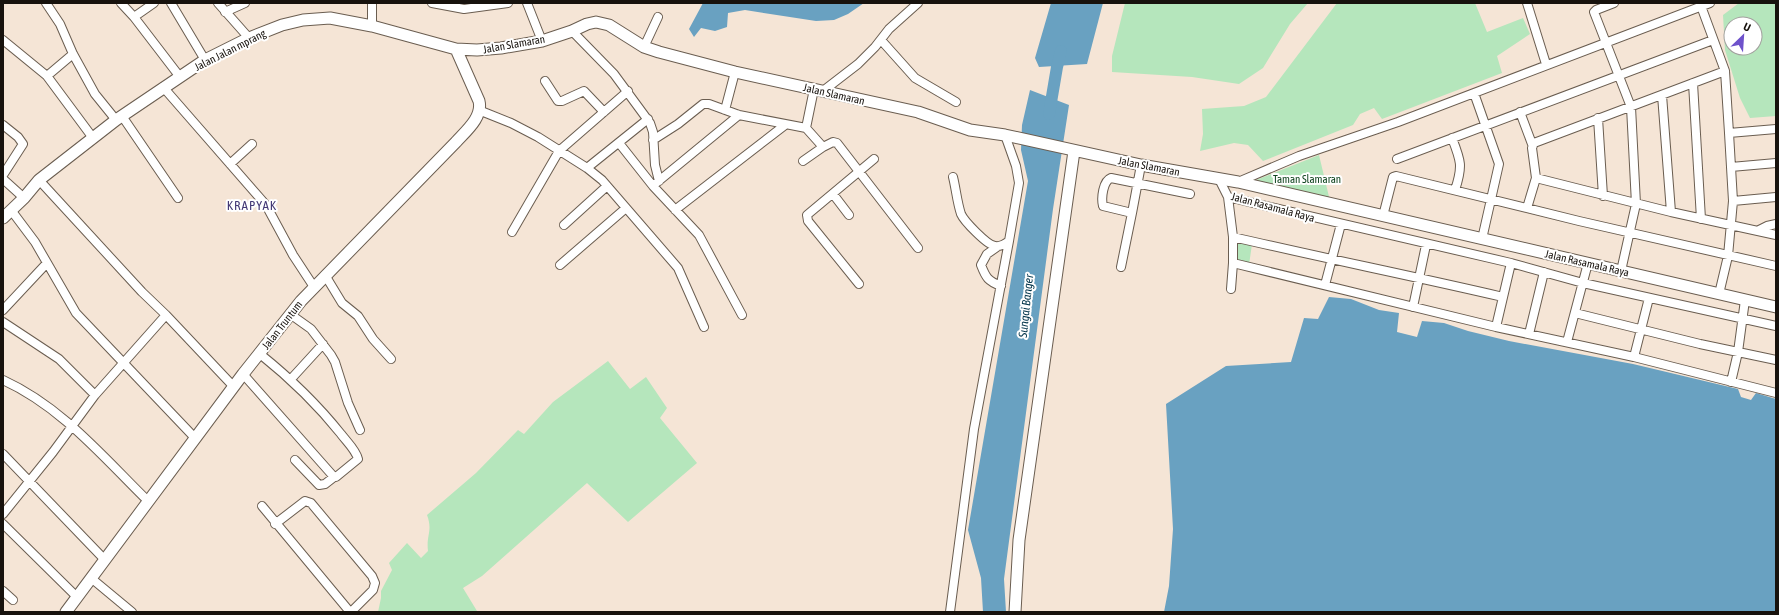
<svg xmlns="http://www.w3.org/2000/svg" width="1779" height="615" viewBox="0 0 1779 615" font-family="'Asap Condensed',sans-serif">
  <rect width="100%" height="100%" fill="#f5e5d6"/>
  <path fill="#b5e6bc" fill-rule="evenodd" d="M1125,3H1308L1290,24L1263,68L1239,84L1192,77L1112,72V56Z
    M1337,3H1475L1487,32L1523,18L1530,34L1497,56L1502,73L1382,119L1374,108L1360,114L1353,125L1263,161L1248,145L1234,143L1200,151L1203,134L1202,109L1244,106L1266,97Z
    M1739,3H1776V116L1750,118L1740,98L1725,50L1723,15ZM1731,24H1755V48H1731Z
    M1319,155L1330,201L1251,183L1256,180Z
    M1235,239L1252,244L1249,265L1239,263L1235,255Z
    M608,361L630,389L646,377L667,408L660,418L697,463L628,522L587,483L482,576L463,588L477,611L505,612H378L381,598V591L392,570L389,563L407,543L421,558L428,551C426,535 433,531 427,515L476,473L518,430L524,434L553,402Z"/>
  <path fill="#69a1c1" d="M703,3H864L848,14L834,20L816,21L745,10L728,13L727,27L715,31L701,28L694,37L689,29Z
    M1051,3H1103L1087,64L1039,67L1035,58Z
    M1030,90L1069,105L1053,209L1004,579L1006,612H983L981,578L968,530L1028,181L1021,150L1022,125Z
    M1329,297L1351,299L1379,310L1399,313L1397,332L1417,337L1422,321L1444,323L1468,331L1509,341L1633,364L1738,389L1741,397L1751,400L1756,393L1776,399V612H1164L1169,586L1173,529L1166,404L1226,366L1291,362L1304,318L1318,319Z"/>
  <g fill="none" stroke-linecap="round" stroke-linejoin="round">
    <path stroke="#69a1c1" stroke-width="12" d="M1049,114L1057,67L1061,51"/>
    <g stroke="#6a5d50" stroke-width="10">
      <path id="street" d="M46,3L60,24L73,54L95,94L116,120
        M121,3L134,17L180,77
        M171,3L205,60
        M218,3L249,38
        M372,3V26
        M432,3L464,9L508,3
        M527,3L542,41
        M1527,3L1546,64
        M1614,3L1596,10L1594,12L1631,107L1636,204L1621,271
        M1701,6L1725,71L1729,133L1733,201L1728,256L1719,294
        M225,12L245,3
        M134,17L154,3
        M572,31L614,74L650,123L653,132L655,165L659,181
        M3,40L47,76L93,138
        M881,40L915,78L956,102
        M644,47L658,17
        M47,76L73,54
        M545,81L558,101H562L584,91L604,112
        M1693,83L1701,219
        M163,87L266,205L293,255L314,287
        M823,91L858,64L875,47L889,29L918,3
        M1474,93L1499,164L1482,239
        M1662,95L1671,212
        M725,110L735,72
        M481,111L511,123L538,137L587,168L602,180L678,268L704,327
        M1520,112L1532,144
        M122,116L178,198
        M1598,118L1603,196
        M3,125L18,137L23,144L3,175
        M806,128L823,147L833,142L837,143L918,248
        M1729,133L1776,129
        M1452,138C1461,161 1463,166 1455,190
        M653,140L678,124L703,104H709L739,115L806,128L814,89
        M619,143L653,186L699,235L742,315
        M1397,159L1713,40
        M803,161L823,147
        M230,164L252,144
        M1141,165L1132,213L1103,206C1101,198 1103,181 1111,178L1190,194
        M1731,167L1776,163
        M587,168L648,119
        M953,177C956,189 957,202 961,214C964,221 987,245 995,246C1000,247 1005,244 1009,241L1019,183L1016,166L1005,135
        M1536,178L1671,212L1776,235
        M3,179L24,198
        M1219,179L1228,197L1511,263L1583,283L1776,326
        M39,180L142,292L166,315L234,387
        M1238,182L1299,156L1398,122L1710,3
        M655,184L739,115
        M833,194L849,215
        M1228,197L1233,237V263L1496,327L1634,357L1776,393
        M1733,201L1776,197
        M1527,208L1536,178L1532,148L1534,143L1725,71
        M11,210L35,242L76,313L195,438
        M675,210L785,125
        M1383,216L1393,177L1396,176L1579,221L1776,266
        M564,225L607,186
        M1759,230L1767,226L1776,224
        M512,232L559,151L628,91
        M1233,237C1323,258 1413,276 1503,297
        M997,247L987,254L981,265C986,278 988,281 1001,286
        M560,265L626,208
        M1121,267L1132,213
        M325,275L342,303L358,316L373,339L391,359
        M859,284L808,221L807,215L874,159
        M1325,285L1341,224
        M1231,289L1233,263
        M1413,307L1426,245
        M3,310L47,263
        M1575,313L1700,344L1776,360
        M290,314L311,329L331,355L335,362L348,403L360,430
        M3,322L59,359L95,395
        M1496,327L1511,263
        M1529,334L1544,272
        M1567,342L1588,263
        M1634,357L1649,298
        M243,374L334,477H336L358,459C356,450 347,442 341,434C317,404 290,378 260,354
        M291,379L323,344
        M3,380C62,407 103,457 148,501
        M1731,382L1738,352L1745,300
        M3,454L105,560
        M295,460L319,485L325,484L334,477
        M262,506L350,612
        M3,514L53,452L95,395L166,315
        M3,524L77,597
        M275,524L305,501L311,503L372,576L375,583L373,590L351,612
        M91,578L132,612
        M3,591L13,600
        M950,612L974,429L1009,241"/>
    </g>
    <g stroke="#6a5d50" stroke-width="13">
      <path id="secondary" d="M3,218L24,198L39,180L116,120L205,60L249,38L282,25L303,20L330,18L372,26L456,49L477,50L501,48L542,41L572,31L587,24L596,22L609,25L644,47L659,52L735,72L918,112L970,130L1005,135L1141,165L1238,182L1776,307
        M66,612L243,374L301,301L456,142C466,131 483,117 479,101L456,49
        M1015,612L1019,540L1074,151"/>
    </g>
    <use href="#street" stroke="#fff" stroke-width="8"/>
    <use href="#secondary" stroke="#fff" stroke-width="11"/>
  </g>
  <g text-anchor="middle" stroke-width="4" stroke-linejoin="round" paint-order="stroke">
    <g font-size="11" fill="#17120d" stroke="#fff">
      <text transform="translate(514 44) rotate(-10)" y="4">Jalan Slamaran</text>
      <text transform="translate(230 50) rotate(-27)" y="4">Jalan Jalan mprang</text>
      <text transform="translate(834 94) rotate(13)" y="4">Jalan Slamaran</text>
      <text transform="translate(1149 166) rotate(11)" y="4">Jalan Slamaran</text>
      <text transform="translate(1273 207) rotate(15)" y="4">Jalan Rasamala Raya</text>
      <text transform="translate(1587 263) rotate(13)" y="4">Jalan Rasamala Raya</text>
      <text transform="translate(282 325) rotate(-52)" y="4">Jalan Truntum</text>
    </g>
    <g font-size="11" fill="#10451f" stroke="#fff">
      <text x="1307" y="183">Taman Slamaran</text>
    </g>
    <g font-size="12" font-style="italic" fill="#003349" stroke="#fff">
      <text transform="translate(1026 306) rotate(-84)" y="4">Sungai Banger</text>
    </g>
    <g font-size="13" letter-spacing="1" fill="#433875" stroke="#fff">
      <text x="252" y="210">KRAPYAK</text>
    </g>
  </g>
  <rect width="1779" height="615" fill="none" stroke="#17120d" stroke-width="8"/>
  <g transform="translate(1743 36) rotate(25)"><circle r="19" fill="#ffffff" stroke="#a2a09e"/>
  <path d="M0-3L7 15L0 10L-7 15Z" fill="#6e52cb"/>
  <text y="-6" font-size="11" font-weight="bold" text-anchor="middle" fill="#17120d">U</text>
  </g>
</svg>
